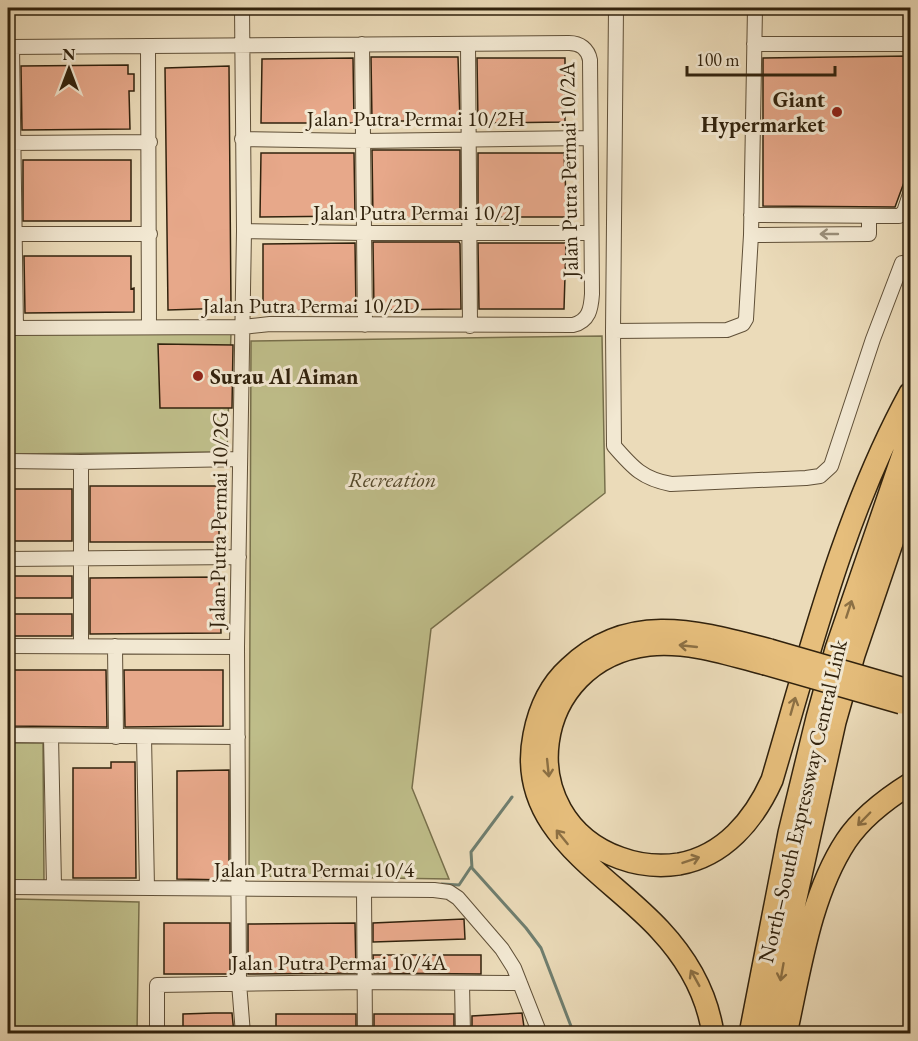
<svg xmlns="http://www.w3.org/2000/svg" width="918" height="1041" viewBox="0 0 918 1041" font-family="'EB Garamond',serif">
  <rect width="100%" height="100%" fill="#ebdbb9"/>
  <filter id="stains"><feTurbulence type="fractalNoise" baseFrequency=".00333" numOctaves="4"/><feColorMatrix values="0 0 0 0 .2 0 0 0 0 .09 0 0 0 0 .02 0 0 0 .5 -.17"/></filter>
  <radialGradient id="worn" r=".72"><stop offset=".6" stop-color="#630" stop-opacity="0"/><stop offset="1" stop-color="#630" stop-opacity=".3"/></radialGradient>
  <path fill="#bfbe8a" stroke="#78704c" stroke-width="1.5" d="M8,333H231L227,452L8,454Z
    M602,336L605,493L431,629L412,788L449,879L249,876L251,341Z
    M8,743H43L44,882H8Z
    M16,899L139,902L137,1033H8V906Z"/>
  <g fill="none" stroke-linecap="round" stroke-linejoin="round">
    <path stroke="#6f7e6f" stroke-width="3" d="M512,797L471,852L472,868L526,928L541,948L574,1034
      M442,884L459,885L471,867"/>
  </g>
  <path fill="#e7a88a" stroke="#31220d" stroke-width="1.5" d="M910,56V166L895,207L763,206V58Z
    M371,57H458L460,121H372Z
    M353,58L354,123H261L262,59Z
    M477,58H565V122L478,123Z
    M128,65V74H134V91H129L130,129L22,130L21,66Z
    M229,66L231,308L168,310L165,68Z
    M372,150H460V218H373Z
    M261,153H354L355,216L260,217Z
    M478,153H564L567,217H478Z
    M23,160H131V221H23Z
    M373,242H459L460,244L461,309L374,310Z
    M355,243L356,310L263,311V244Z
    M478,243H566L564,309H479Z
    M24,256H131V289L134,288V312L25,313Z
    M158,344L233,345L232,408H160Z
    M90,486H224V514H219V542H90Z
    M8,489H72V541H8Z
    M8,576H72V598H8Z
    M219,577L221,633L90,634V578Z
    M8,614H72V636H8Z
    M8,670H106L107,727L8,726Z
    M124,670H223V726L125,727Z
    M111,762H135L136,878H73V768H111Z
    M229,770V880L177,879V771Z
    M464,919L465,939L373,942V923Z
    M164,923H230V974H164Z
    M355,923L356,973L248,974V924Z
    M373,955H481V974L374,973Z
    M214,1013H232L234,1034H183V1014Z
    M522,1013L525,1034H472V1016Z
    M276,1014H356V1033H276Z
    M374,1014H454V1034L374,1032Z"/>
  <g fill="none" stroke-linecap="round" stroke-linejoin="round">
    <g stroke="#605038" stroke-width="16">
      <path id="minor" d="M242,8L244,231L237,647L239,983L243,1034
        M616,8L613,331L614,446C633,468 643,479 671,484L806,478L820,476L831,466L873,339L902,263
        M362,44L365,325
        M468,44L470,326
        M754,44H910
        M8,47L569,43C580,43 588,49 590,60L592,294C591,309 589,321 573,325L270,324L243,327L8,328
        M12,47L16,328
        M148,47L149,326
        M242,139L363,141L590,138
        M8,143L150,142
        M751,215L899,216L904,212L910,194
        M244,231L365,233H591
        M8,234H150
        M751,235L869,234V216
        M613,331L727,330L743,324L746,319L751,235L755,8
        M8,461L81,462L240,459
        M8,559L239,557
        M8,646L237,647
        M81,646V462
        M115,646L116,737
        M8,735L238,737
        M51,736L54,886
        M144,737L147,887
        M8,887L434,890L449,892L458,898L502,949L514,968L540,1034
        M364,890L365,1034
        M462,984L463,1034
        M157,1034V985L365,982L520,983"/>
    </g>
    <g stroke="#31220d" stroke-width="24">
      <path id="highway" d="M765,664C727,654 689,641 649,645C530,659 509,818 620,858C639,865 659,867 679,864C724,856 754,820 772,780C811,648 844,514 910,393
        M713,1034C707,993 688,960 660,930C607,872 515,830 534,735C539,709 549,686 569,668C629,610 700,632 770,650
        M750,1034L789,833L817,718L836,649L910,434
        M771,1034L792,916L835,722L854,655L910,490
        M786,1034C800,971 810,896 846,841C862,817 886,799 910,784"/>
    </g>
    <use href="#minor" stroke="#f2e8d2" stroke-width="14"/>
    <use href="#highway" stroke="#e6be7c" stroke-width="21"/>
    <g stroke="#31220d" stroke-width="24" stroke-linecap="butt">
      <path id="highway-bridge" d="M770,650L905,689
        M765,664L901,703"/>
    </g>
    <use href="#highway-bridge" stroke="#e6be7c" stroke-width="21"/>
  </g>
  <defs><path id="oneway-shaft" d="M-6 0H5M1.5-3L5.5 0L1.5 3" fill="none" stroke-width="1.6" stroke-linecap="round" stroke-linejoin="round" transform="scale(1.5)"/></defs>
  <use stroke="#9b8f79" href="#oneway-shaft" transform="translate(829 234) rotate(180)"/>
  <g stroke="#8c7044">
    <use href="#oneway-shaft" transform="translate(849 609) rotate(-72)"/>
    <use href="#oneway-shaft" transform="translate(688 646) rotate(-174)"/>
    <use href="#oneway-shaft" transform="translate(793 706) rotate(-74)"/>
    <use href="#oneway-shaft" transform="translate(548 768) rotate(84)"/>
    <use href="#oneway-shaft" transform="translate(864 819) rotate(134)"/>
    <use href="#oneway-shaft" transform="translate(562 837) rotate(-129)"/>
    <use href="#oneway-shaft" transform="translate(691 860) rotate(-19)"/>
    <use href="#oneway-shaft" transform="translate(782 972) rotate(100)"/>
    <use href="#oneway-shaft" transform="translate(695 978) rotate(-119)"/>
  </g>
  <g fill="#8f2418" stroke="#f2e8d2" stroke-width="2">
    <circle cx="837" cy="112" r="6"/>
    <circle cx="198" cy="376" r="6"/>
  </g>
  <g text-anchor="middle" stroke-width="6" stroke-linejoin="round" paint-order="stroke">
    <g font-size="22" font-weight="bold" fill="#31220d" stroke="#f2e8d2" text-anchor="end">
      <text x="825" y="107">Giant<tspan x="825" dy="25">Hypermarket</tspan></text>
      <text x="210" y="384" text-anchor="start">Surau Al Aiman</text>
    </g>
    <g font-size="22" fill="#31220d" stroke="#f2e8d2">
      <text x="416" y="126">Jalan Putra Permai 10/2H</text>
      <text transform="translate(568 170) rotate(-91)" y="8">Jalan Putra Permai 10/2A</text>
      <text x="417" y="220">Jalan Putra Permai 10/2J</text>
      <text x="311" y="313">Jalan Putra Permai 10/2D</text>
      <text transform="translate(218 520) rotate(-89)" y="8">Jalan Putra Permai 10/2G</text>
      <text transform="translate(802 801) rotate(-77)" y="8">North–South Expressway Central Link</text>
      <text x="314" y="877">Jalan Putra Permai 10/4</text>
      <text x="339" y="970">Jalan Putra Permai 10/4A</text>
    </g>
    <g font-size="22" font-style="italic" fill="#54492c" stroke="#f2e8d2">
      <text x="392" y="487">Recreation</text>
    </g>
  </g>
  <rect width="918" height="1041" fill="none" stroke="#ebdbb9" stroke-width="30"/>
  <rect x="9" y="9" width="900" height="1023" fill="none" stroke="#31220d" stroke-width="3"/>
  <rect x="15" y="15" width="888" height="1011" fill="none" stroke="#31220d" stroke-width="1.5"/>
  <g transform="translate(69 69)" stroke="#f2e8d2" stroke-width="4.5" paint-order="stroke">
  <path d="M0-4.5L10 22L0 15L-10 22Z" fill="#31220d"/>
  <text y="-9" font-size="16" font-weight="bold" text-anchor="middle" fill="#31220d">N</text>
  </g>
  <path d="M687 66v9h148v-9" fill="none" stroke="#31220d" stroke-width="3"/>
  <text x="696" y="66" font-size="18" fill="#31220d" stroke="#f2e8d2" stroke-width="4.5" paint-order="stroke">100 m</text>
  <rect width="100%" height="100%" filter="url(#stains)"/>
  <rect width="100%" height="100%" fill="url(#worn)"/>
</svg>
